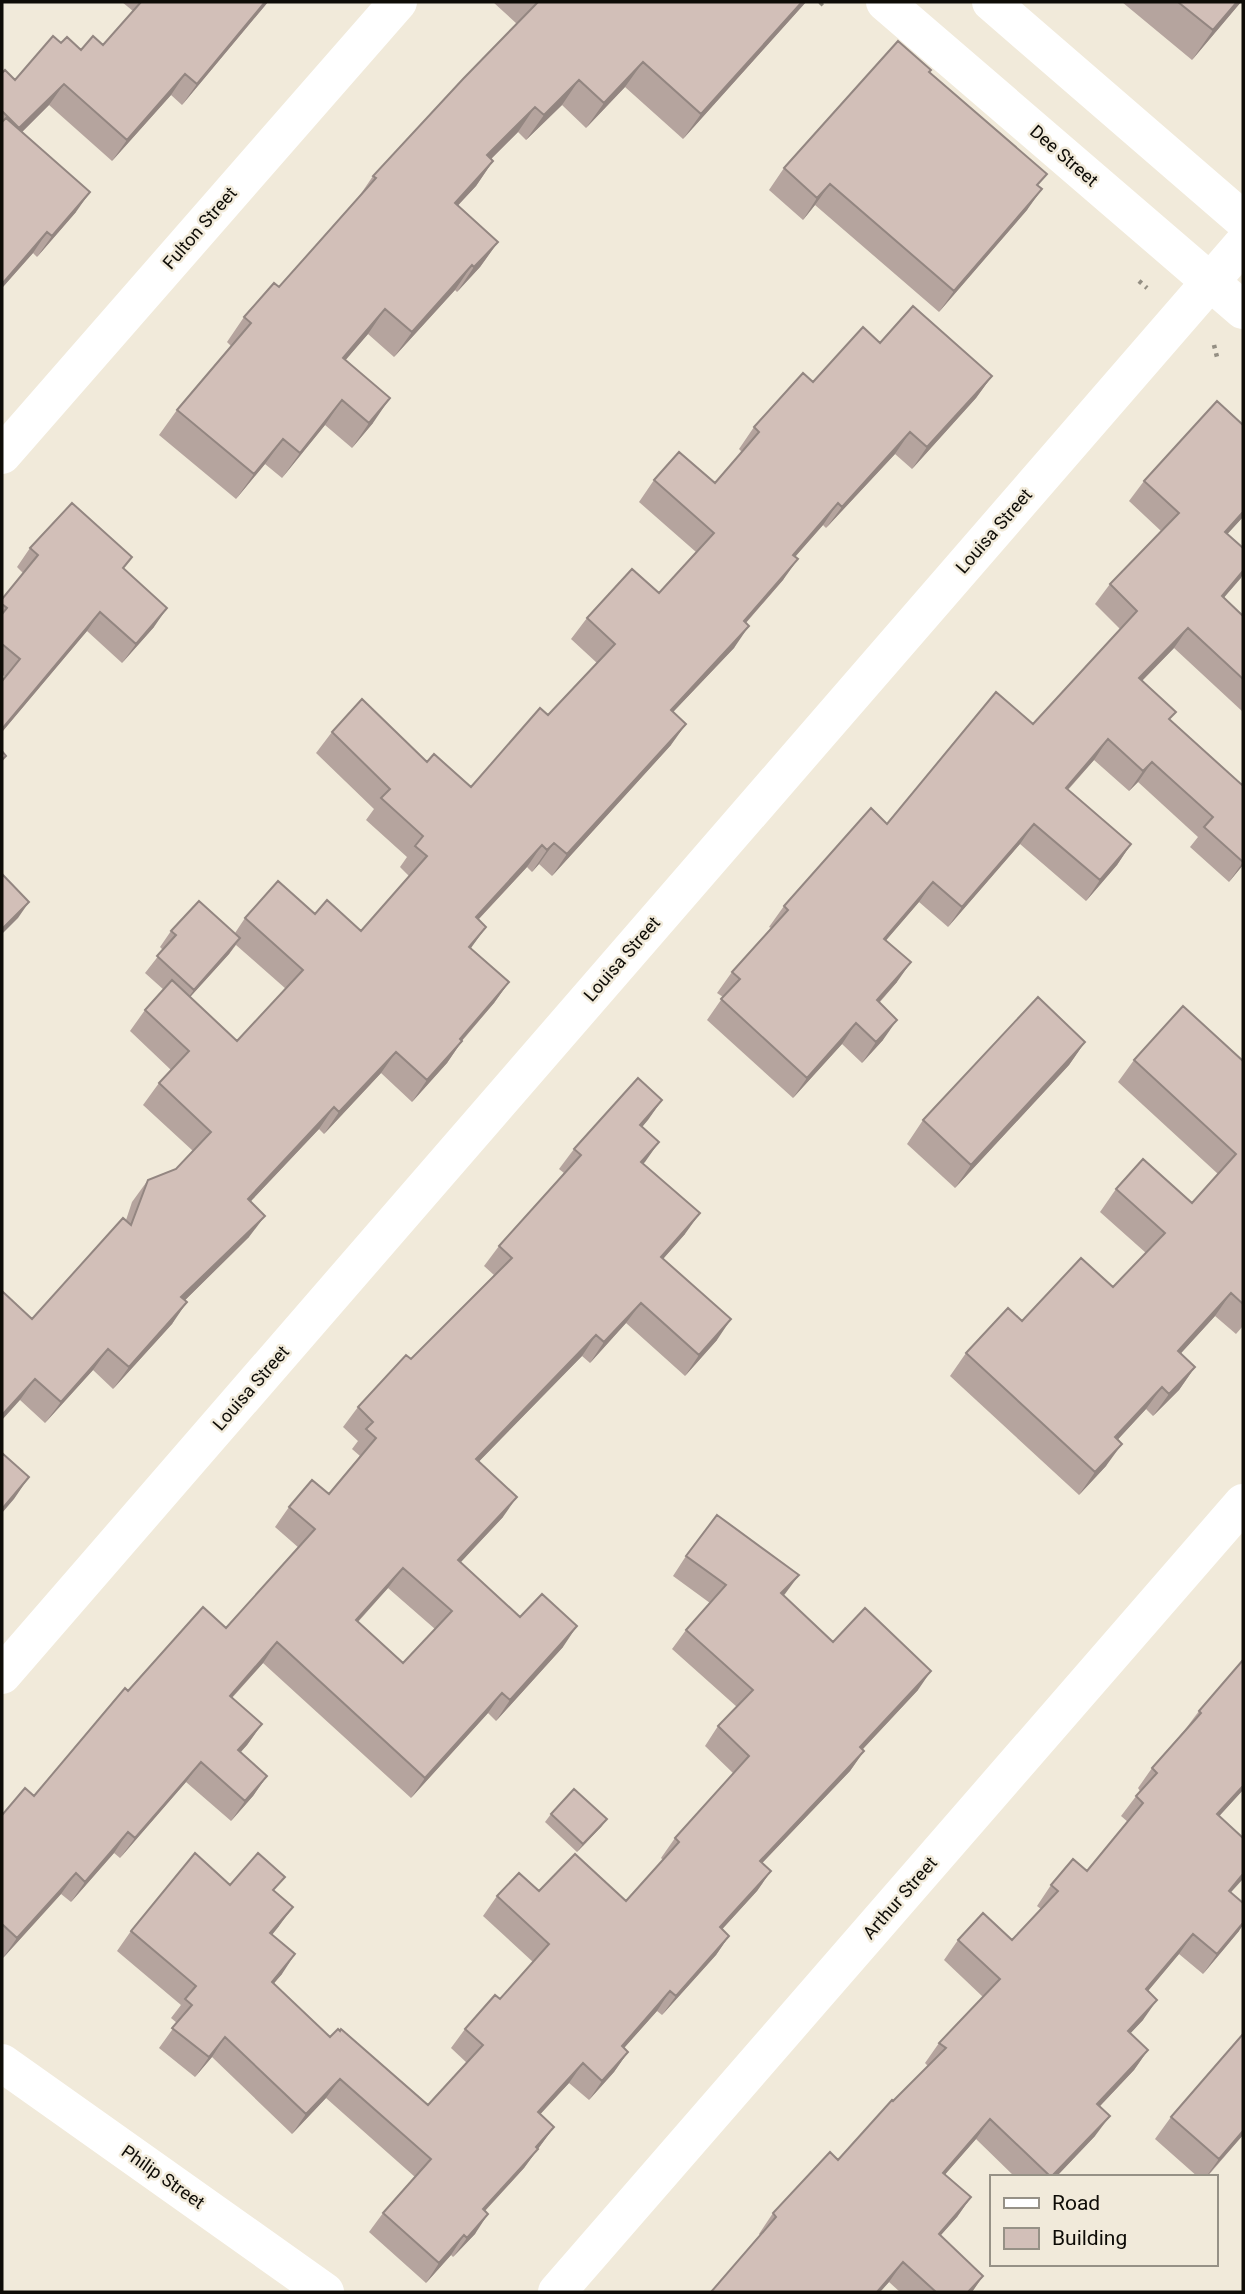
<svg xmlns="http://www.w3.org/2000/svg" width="1245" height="2294" viewBox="0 0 1245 2294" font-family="Roboto,sans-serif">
  <rect width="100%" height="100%" fill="#f1eada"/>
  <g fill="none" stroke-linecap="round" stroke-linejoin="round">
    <path stroke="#948f83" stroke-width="4.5" stroke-dasharray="3.5 5" stroke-linecap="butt" d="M820,5L823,2
      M1139,281L1147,288
      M1214,345L1218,361"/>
    <path stroke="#fff" stroke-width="38" d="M2,455L398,2
      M2,1675L1243,244
      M2,2063L325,2292
      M557,2292L1243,1503"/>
    <path stroke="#fff" stroke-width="38" d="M885,2L1243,310
      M991,2L1243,220"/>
  </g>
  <path fill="#b5a49e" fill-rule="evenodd" d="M122,2H268L182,105L171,95L112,161L49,105L22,132L76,212L37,257L33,253L2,288V73L15,80L61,43L81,50L103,45L133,11Z
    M493,2H806L683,139L625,87L586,128L562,105L526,140L518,132L491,159L493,161L476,186L458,205L498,242L480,267L457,292L455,290L394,357L368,334L345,360L373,423L352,448L325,425L282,478L265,464L236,499L159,435L177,410L231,346L227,342L244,317L279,287L358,198L373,176L517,24Z
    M1122,2H1241L1192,60Z
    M929,73L1038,186L1027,210L939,312L815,205L803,220L769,190L784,168Z
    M880,343L992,376L976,398L912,469L895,454L826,528L823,525L795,557L783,580L746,623L734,648L673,712L671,745L552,876L539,864L532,872L527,867L478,920L471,948L509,982L494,1003L462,1041L447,1063L412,1102L381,1073L324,1134L319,1129L251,1201L249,1237L185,1300L172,1324L113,1389L93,1370L45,1423L20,1400L32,1319L126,1220L132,1202L148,1180L176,1169L193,1151L143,1105L159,1083L171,1070L130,1031L145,1010L164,990L145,973L163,950L160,947L171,931L235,933L245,918L315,914L361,931L409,876L400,867L407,857L366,820L374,809L316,753L332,732L427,762L471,787L548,715L597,663L571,639L587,618L659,593L696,552L639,502L654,480L715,483L742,452L739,449L754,427L813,382ZM236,945L286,989L237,1041L190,997L229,954Z
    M1243,425V517L1227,534L1243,548V574L1224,597L1243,616V712L1174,648L1142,681L1170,720L1242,785L1243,783V865L1229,882L1190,847L1198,837L1138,782L1129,791L1094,760L1068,790L1131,844L1117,865L1086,901L1020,844L948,927L919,902L886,940L897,982L880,1002L883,1040L862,1063L842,1044L793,1098L707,1020L723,997L717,993L732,972L771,928L769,927L784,906L887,824L1033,724L1120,629L1095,604L1110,584L1161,531L1129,501L1144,481Z
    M30,548L124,569L154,627L122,663L87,631L2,732V681L5,677L2,674V599L23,573L17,567Z
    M1085,1042L1069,1065L955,1188L907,1144L923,1120Z
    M1134,1060L1243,1061V1326L1236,1334L1215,1316L1181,1353L1195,1367L1179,1390L1153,1416L1146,1409L1118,1439L1106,1466L1079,1495L950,1376L966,1353L1022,1321L1113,1287L1146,1253L1100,1212L1116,1189L1192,1203L1218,1174L1118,1082Z
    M662,1100L642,1127L643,1164L685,1234L663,1259L717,1340L685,1376L626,1323L590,1363L582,1356L479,1461L503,1517L460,1563L520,1617L563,1647L496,1721L488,1713L411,1798L263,1663L232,1698L262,1724L247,1745L241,1752L267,1776L253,1796L231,1821L186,1782L120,1858L114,1853L71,1902L61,1894L3,1958L2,1957V1815L34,1796L128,1691L226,1628L299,1548L275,1527L289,1507L329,1494L360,1456L352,1449L358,1441L343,1427L358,1407L411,1359L494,1275L484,1266L499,1246L564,1173L559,1169L574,1149ZM388,1588L435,1629L403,1663L358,1622Z
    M686,1556L784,1596L833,1642L918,1690L862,1750L864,1751L850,1771L762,1863L771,1871L757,1891L722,1929L729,1936L716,1955L662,2015L657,2011L624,2048L628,2052L614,2072L589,2100L569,2083L540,2114L554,2127L524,2168L485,2211L475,2234L453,2257L451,2255L426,2283L369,2232L383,2213L415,2177L326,2098L292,2134L212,2057L195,2077L159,2048L177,2023L171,2018L181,2005L117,1951L131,1931L230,1885L275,1891L279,1926L272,1935L282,1974L273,1984L330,2037L428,2105L467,2063L451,2048L465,2029L500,1999L533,1962L483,1916L497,1896L539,1891L626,1901L663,1860L661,1858L675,1838L733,1773L705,1746L718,1726L737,1707L672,1649L686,1630L710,1603L673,1576Z
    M1243,1660V1790L1219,1816L1231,1892L1239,1931L1203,1974L1179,1954L1148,1991L1143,2020L1130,2033L1148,2050L1134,2070L1100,2106L1095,2136L1056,2177H1015L976,2139L945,2174L971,2197L957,2217L940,2236L983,2276L972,2292H900L889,2282L880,2292H711L760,2235L759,2234L773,2213L838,2160L893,2101L928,2066L925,2063L939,2043L983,1997L944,1960L958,1940H1012L1041,1909L1037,1906L1051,1885L1087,1871L1128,1822L1121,1816L1140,1791L1138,1788L1152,1768L1184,1731L1199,1711Z
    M551,1814L607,1819L601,1827L577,1852L545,1822Z
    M1171,2117L1243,2135L1207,2177H1198L1155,2139Z"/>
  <path fill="#938681" d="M265,2H268L182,105L197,84Z
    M802,2H806L683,139L701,114Z
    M1237,2H1241L1192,60L1213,30Z
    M643,62L625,87L586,128L604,103Z
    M185,74L171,95L112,161L127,140Z
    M579,80L562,105L526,140L544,115Z
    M64,84L49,105L5,149L19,128Z
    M535,107L518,132L470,180L487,155Z
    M493,161L476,186L437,228L455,203Z
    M830,184L815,205L803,220L817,198Z
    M1042,189L1027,210L939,312L954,291Z
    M90,192L76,212L37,257L52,236Z
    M47,232L33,253L2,288V284Z
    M498,242L480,267L457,292L474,267Z
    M472,265L455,290L394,357L412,332Z
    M385,309L368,334L326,383L343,358Z
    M992,376L976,398L912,469L927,447Z
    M390,398L373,423L352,448L369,423Z
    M342,400L325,425L282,478L300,453Z
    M910,432L895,454L826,528L842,507Z
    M283,439L265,464L236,499L254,474Z
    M838,503L823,525L778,576L793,555Z
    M1243,512V517L1211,552L1225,532Z
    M798,559L783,580L728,643L744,621Z
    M1243,571V574L1241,578L1208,616L1222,596Z
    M167,608L154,627L122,663L136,644Z
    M100,612L87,631L2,732V729Z
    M749,626L734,648L655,731L671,710Z
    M1188,628L1174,648L1125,698L1139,678Z
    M686,724L671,745L552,876L567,854Z
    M1108,739L1094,760L1051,808L1066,788Z
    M1152,762L1138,782L1129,791L1143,771Z
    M1034,824L1020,844L948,927L962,907Z
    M554,843L539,864L532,872L547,850Z
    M1131,844L1117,865L1086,901L1100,880Z
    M542,845L527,867L460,939L476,917Z
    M1243,862V865L1229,882Z
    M933,882L919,902L870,959L884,939Z
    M29,902L18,918L2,934V929Z
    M486,927L471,948L469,947Z
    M240,938L229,954L182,1006L194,990Z
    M911,962L897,982L863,1020L877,1000Z
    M509,982L494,1003L445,1060L460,1039Z
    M897,1020L883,1040L862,1063L876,1042Z
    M856,1023L842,1044L793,1098L807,1078Z
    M462,1041L447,1063L412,1102L427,1080Z
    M1085,1042L1069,1065L955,1188L971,1165Z
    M396,1052L381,1073L324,1134L339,1112Z
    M662,1100L648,1120L626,1146L640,1125Z
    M334,1107L319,1129L233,1220L248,1199Z
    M659,1142L645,1162L626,1182L641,1162Z
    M700,1213L685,1234L647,1277L661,1257Z
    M265,1216L249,1237L166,1319L181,1297Z
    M1231,1293L1215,1316L1162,1374L1178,1351Z
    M187,1302L172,1324L113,1389L129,1367Z
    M641,1303L626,1323L590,1363L604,1342Z
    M731,1319L717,1340L685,1376L699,1355Z
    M596,1335L582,1356L462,1479L476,1459Z
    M108,1349L93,1370L45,1423L61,1402Z
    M1195,1367L1179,1390L1153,1416L1169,1394Z
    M35,1379L20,1400L2,1420V1415Z
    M1162,1387L1146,1409L1099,1460L1115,1437Z
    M1122,1444L1106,1466L1079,1495L1095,1472Z
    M29,1477L14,1499L2,1513V1509Z
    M517,1497L503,1517L444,1580L458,1560Z
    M403,1568L388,1588L341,1640L356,1620Z
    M799,1575L785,1594L767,1613L781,1593Z
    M577,1626L563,1647L496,1721L510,1700Z
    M277,1642L263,1663L215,1716L230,1696Z
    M931,1671L918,1690L846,1767L860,1747Z
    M502,1693L488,1713L411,1798L425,1778Z
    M262,1724L247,1745L224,1770L238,1750Z
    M864,1751L850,1771L746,1880L760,1861Z
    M201,1762L186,1782L120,1858L135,1838Z
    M267,1776L253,1796L231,1821L245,1801Z
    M1243,1786V1790L1203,1834L1217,1814Z
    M607,1819L601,1827L577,1852L583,1844Z
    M128,1832L114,1853L71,1902L85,1882Z
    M771,1871L757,1891L706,1947L720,1927Z
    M76,1873L61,1894L3,1958L17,1938Z
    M1243,1874V1879L1214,1911L1229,1891Z
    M293,1907L279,1926L257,1953L270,1933Z
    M1243,1923V1925L1239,1931L1203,1974L1217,1954Z
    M1193,1934L1179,1954L1132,2010L1146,1989Z
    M729,1936L716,1955L662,2015L676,1996Z
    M295,1954L282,1974L258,2002L272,1982Z
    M670,1991L657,2011L608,2066L622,2046Z
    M1157,2000L1143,2020L1114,2051L1128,2031Z
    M225,2037L212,2057L195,2077L209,2057Z
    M1148,2050L1134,2070L1083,2124L1097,2104Z
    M628,2052L614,2072L589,2100L602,2081Z
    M583,2063L569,2083L524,2132L538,2112Z
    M340,2079L326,2098L292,2134L306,2114Z
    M1110,2116L1095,2136L1056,2177H1051Z
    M990,2119L976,2139L929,2193L943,2173Z
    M554,2127L524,2168L469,2228L483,2209Z
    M1243,2131V2135L1206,2177L1219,2159Z
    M971,2197L957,2217L924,2254L939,2234Z
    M488,2214L475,2234L453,2257L467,2238Z
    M464,2235L451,2255L426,2283L439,2263Z
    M903,2262L889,2282L880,2292H877Z
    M983,2276L972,2292H968Z"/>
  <path fill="#d2bfb8" stroke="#938681" stroke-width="2" fill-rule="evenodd" d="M141,2H265L197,84L185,74L127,140L64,84L19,128L2,111V73L5,70L15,80L53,36L61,43L67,37L81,50L93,36L103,45Z
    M538,2H802L701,114L643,62L604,103L579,80L544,115L535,107L487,155L493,161L455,203L498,242L474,267L472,265L412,332L385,309L343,358L390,398L369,423L342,400L300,453L283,439L254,474L177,410L251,323L244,317L274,283L279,287L376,178L373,176L463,79Z
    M1178,2H1237L1213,30Z
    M898,41L931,70L929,72L1047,174L1037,185L1042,189L954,291L830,184L817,198L784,168Z
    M6,118L90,192L52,236L47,232L2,284V122Z
    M913,306L992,376L927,447L910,432L842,507L838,503L793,555L798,559L744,621L749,626L671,710L686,724L567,854L554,843L547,850L542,845L476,917L486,927L469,947L509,982L460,1039L462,1041L427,1080L396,1052L339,1112L334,1107L248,1199L265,1216L181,1297L187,1302L129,1367L108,1349L61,1402L35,1379L2,1415V1291L32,1319L123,1218L131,1225L148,1180L176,1169L211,1132L159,1083L189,1051L145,1010L172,980L237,1041L303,970L245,918L278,881L315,914L327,900L361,931L427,856L415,846L423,836L381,798L390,789L332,732L362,699L427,762L434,754L471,787L540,708L548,715L615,644L587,618L632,569L659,593L714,533L654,480L679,452L715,483L759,432L754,427L803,373L813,382L863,327L880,343Z
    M1217,401L1243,425V512L1225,532L1243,548V571L1222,596L1243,616V679L1188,628L1139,678L1176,712L1169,719L1242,785L1243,783V862L1204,827L1213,817L1152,762L1143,771L1108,739L1066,788L1131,844L1100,880L1034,824L962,907L933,882L884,939L911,962L877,1000L897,1020L876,1042L856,1023L807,1078L721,999L740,979L732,972L788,910L784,906L871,808L887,824L996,692L1033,724L1137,611L1110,584L1179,513L1144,481Z
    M72,503L132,557L123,568L167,608L136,644L100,612L2,729V681L20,659L2,644V614L7,608L2,604V599L38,555L30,548Z
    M2,751L6,756L2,760Z
    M2,874L29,902L2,929Z
    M199,901L240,938L194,990L157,956L176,935L171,931Z
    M1038,997L1085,1042L971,1165L923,1120Z
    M1183,1006L1243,1061V1304L1231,1293L1178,1351L1195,1367L1169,1394L1162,1387L1115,1437L1122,1444L1095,1472L966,1353L1008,1308L1022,1321L1081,1258L1113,1287L1165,1233L1116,1189L1143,1159L1192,1203L1236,1154L1134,1060Z
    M638,1078L662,1100L640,1125L659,1142L641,1162L700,1213L661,1257L731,1319L699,1355L641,1303L604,1342L596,1335L476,1459L517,1497L458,1560L520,1617L542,1594L577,1626L510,1700L502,1693L425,1778L277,1642L230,1696L262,1724L238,1750L267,1776L245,1801L201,1762L135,1838L128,1832L85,1882L76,1873L17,1938L2,1924V1815L25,1788L34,1796L125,1688L128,1691L203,1607L226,1628L315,1529L289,1507L312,1480L329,1494L376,1438L366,1429L373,1422L358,1407L406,1355L411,1359L512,1258L499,1246L581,1155L574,1149ZM403,1568L452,1611L403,1663L356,1620Z
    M2,1453L29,1477L2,1509Z
    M717,1515L799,1575L781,1593L833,1642L865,1608L931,1671L860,1747L864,1751L760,1861L771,1871L720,1927L729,1936L676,1996L670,1991L622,2046L628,2052L602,2081L583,2063L538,2112L554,2127L536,2147L538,2149L483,2209L488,2214L467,2238L464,2235L439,2263L383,2213L431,2159L340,2079L306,2114L225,2037L209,2057L172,2028L192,2005L185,1999L196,1986L131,1931L195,1853L230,1885L258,1853L285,1877L273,1890L293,1907L270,1933L295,1954L272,1982L330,2037L338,2029L340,2031L341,2029L428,2105L483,2045L465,2029L495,1995L500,1999L549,1944L497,1896L519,1873L539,1891L575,1854L626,1901L679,1842L675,1838L749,1756L718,1726L753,1690L686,1630L726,1585L686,1556Z
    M1243,1660V1786L1217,1814L1243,1838V1874L1229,1891L1243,1903V1923L1217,1954L1193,1934L1146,1989L1157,2000L1128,2031L1148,2050L1097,2104L1110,2116L1051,2177L990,2119L943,2173L971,2197L939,2234L983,2276L968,2292H936L903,2262L877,2292H711L776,2217L773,2213L830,2152L838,2160L892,2100L893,2101L946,2048L939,2043L1000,1979L958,1940L983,1913L1012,1940L1058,1891L1051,1885L1073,1859L1087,1871L1143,1803L1136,1796L1157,1773L1152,1768L1201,1713L1199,1711Z
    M574,1789L607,1819L583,1844L551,1814Z
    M1243,2034V2131L1219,2159L1171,2117Z"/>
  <g text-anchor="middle" stroke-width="5" stroke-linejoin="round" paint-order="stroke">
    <g font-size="18" fill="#0e0c07" stroke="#f1eada">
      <text transform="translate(1064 156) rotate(41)" y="6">Dee Street</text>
      <text transform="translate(200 228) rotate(-49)" y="6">Fulton Street</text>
      <text transform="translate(994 531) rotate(-49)" y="6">Louisa Street</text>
      <text transform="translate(622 959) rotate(-49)" y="6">Louisa Street</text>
      <text transform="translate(251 1388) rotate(-49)" y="6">Louisa Street</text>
      <text transform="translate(900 1898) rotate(-49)" y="6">Arthur Street</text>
      <text transform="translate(163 2177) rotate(35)" y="6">Philip Street</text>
    </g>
  </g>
  <rect width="1245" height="2294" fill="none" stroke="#0e0c07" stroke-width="7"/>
  <rect x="990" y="2175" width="228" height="91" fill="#f1eada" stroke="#969186" stroke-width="2"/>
  <rect x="1004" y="2198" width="35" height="10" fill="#ffffff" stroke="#969186" stroke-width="2"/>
  <text x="1052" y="2210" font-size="21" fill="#0e0c07">Road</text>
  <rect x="1004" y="2228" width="35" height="21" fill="#d2bfb8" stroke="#969186" stroke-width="2"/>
  <text x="1052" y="2245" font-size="21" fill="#0e0c07">Building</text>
</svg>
